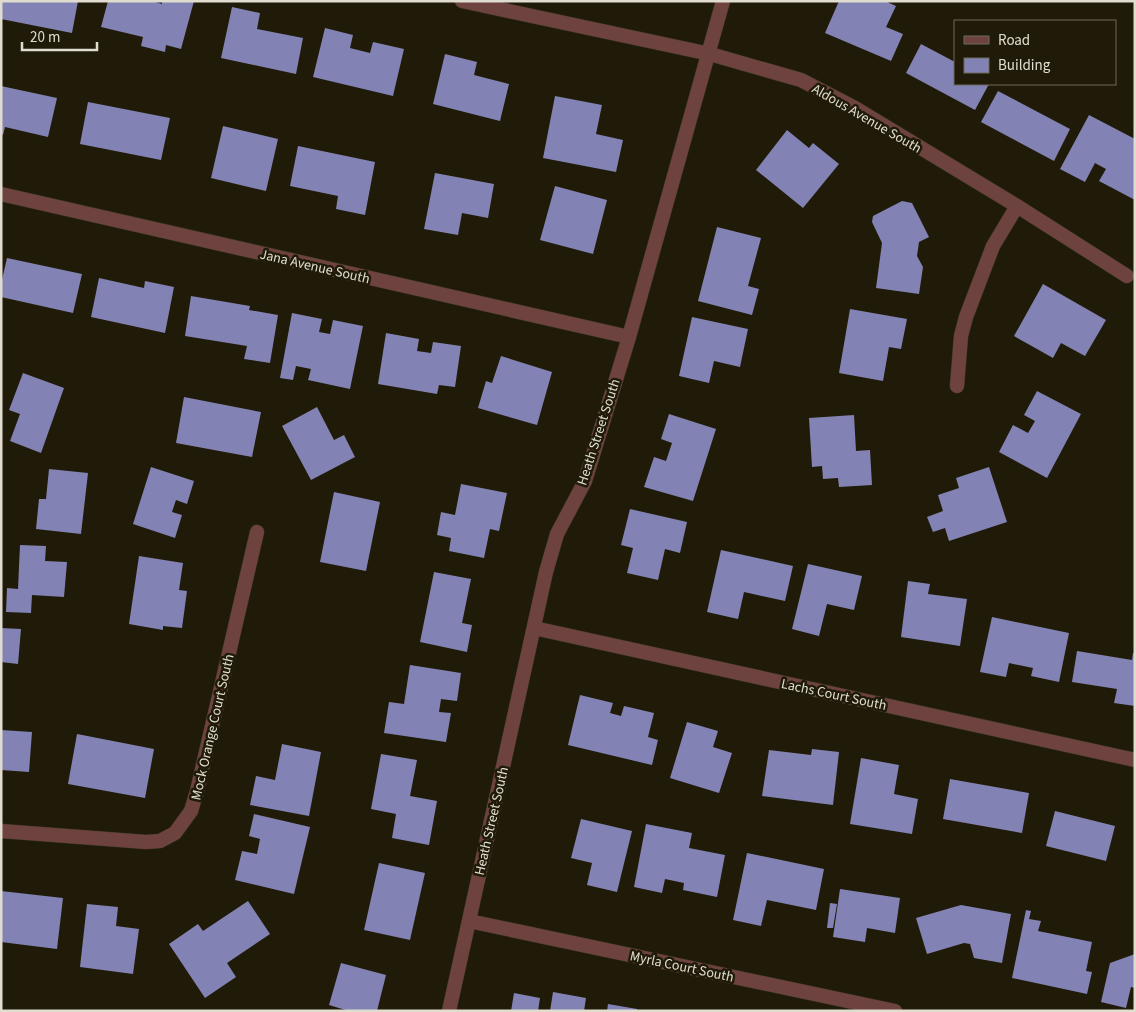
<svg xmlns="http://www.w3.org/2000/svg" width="1136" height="1012" viewBox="0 0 1136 1012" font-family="'Source Sans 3',sans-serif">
  <rect width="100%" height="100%" fill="#201b08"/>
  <path fill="#8283b4" d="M1,1H78L72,33L1,19Z
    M108,1H152L162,4V1H194L181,49L166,45L165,52L141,46L143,37L101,27Z
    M839,1H885L896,6L886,27L903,34L891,61L825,33Z
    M232,7L260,13L257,29L303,38L296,74L221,58Z
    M325,28L353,35L350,48L370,53L373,42L404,49L393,96L313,77Z
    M921,44L955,62V84H989L975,110L906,73Z
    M445,54L477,62L474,75L509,84L500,121L433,104Z
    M1,86L57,98L48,137L5,127L3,135L1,134Z
    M998,91L1070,129L1054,161L981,122Z
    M555,96L602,105L596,134L623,140L616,172L543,158Z
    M88,102L170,118L161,160L80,144Z
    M1089,115L1135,139V200L1099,181L1106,169L1095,163L1085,182L1060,169Z
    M223,126L278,139L266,191L211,178Z
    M787,130L809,148L813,143L839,164L803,208L756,170Z
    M298,146L375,162L365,215L336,209L338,196L290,186Z
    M435,173L494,184L488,218L462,213L458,235L424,229Z
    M555,186L607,200L593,254L540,240Z
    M902,201L912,203L929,237L919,242L917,256L923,267L919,294L876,288L882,243L872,222L873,216Z
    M717,227L761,238L748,286L759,289L752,315L698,301Z
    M7,258L82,274L73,313L1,297V284Z
    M99,278L144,288L145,281L174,287L165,333L91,317Z
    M1043,284L1106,320L1085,356L1061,343L1053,358L1014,336Z
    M191,296L250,306L249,310L278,315L270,363L244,359L247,346L185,336Z
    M850,309L907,319L901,349L889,347L883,381L839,373Z
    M292,313L322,319L319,332L330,334L333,320L363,326L350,389L308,380L311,369L296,366L293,380L280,378Z
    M692,317L748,329L740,367L714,361L709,383L679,376Z
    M386,333L419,339L417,351L431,353L433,342L461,346L455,387L439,385L437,394L378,384Z
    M501,356L552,372L537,425L478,408L486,381L492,383Z
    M23,373L64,388L41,453L10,441L20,414L9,410Z
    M1037,391L1081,414L1047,478L999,452L1013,425L1028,433L1035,421L1024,415Z
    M184,397L261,412L252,457L176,443Z
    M317,407L334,440L344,435L355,457L311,480L282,426Z
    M669,414L716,429L693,501L644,487L654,457L666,461L672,443L661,439Z
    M854,415L856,451L870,450L872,485L839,487L838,478L823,479L822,466L812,467L809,418Z
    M151,467L194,481L187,504L176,500L172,512L182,515L175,538L133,524Z
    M989,467L1007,522L949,541L945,528L933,532L927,517L943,511L938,495L959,488L956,478Z
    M49,469L88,473L81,534L36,529L39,499H46Z
    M461,484L507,493L499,531L490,529L484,558L449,551L451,538L437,535L441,512L455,515Z
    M334,492L380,502L366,571L320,562Z
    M630,509L687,522L680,553L665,549L658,580L627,573L633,548L621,545Z
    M20,545L46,546L45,561L67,562L64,597L32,595L31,613L6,612L7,588L18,589Z
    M721,550L793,566L785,601L744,592L738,619L707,612Z
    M139,556L183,563L179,590L187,591L182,628L163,626V630L129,624Z
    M808,564L862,576L854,610L827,604L819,636L792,629Z
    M434,572L471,579L462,623L472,625L467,652L420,642Z
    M908,581L930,584L928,594L967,599L960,646L901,637Z
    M992,617L1069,633L1059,682L1031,676L1033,668L1009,663L1006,677L980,672Z
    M1,628L21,629L18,664L1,662Z
    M1077,651L1132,660L1133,653H1135V706L1114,703L1117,689L1072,682Z
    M410,665L461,673L457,701L441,699L439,712L451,713L446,742L384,733L389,702L404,704Z
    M580,695L613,703L610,713L621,716L624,706L654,713L648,737L658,740L652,765L568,745Z
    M687,722L718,731L713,747L732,753L719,793L670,778Z
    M1,730L32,732L29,772L1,770Z
    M77,734L154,749L145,798L68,784Z
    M282,744L321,752L309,816L250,805L256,776L275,780Z
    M812,749L839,752L833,805L762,796L769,750L811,755Z
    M381,754L417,760L410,796L437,801L429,845L392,838L396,814L371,809Z
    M861,758L899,765L894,794L918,799L912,834L850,824Z
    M950,779L1029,793L1022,833L943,819Z
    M1055,811L1115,826L1106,861L1046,846Z
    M254,814L310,827L294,894L235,880L242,851L257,854L260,839L249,836Z
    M581,819L632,831L617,892L587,885L592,863L571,858Z
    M646,824L692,833L689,848L725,855L717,897L683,890L684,883L665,879L662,893L634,887Z
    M747,853L824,869L816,910L767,900L761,926L733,920Z
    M379,863L425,873L410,940L364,930Z
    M840,889L900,898L895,933L867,928L865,942L833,937Z
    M1,891L63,898L57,949L1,942Z
    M248,901L270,934L227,963L236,977L205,998L169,944L198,924L203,931Z
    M830,903L837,904L833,928H827Z
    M87,904L118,907L116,926L139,929L133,974L80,967Z
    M961,905L1011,914L1002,963L974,958L970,944L964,943L927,954L916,918Z
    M1026,910L1031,911L1029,919L1041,921L1038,931L1092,942L1086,971L1092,972L1087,994L1012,978Z
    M1135,954V988L1131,987L1126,1008L1101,1002L1110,963Z
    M341,963L386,975L377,1011H349L329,1005Z
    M553,992L586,998L584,1011H550Z
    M514,993L540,998L538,1011H511Z
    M608,1004L637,1009V1011H607Z"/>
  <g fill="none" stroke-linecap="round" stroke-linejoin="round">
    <g stroke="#3b3624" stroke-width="15">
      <path id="minor" d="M462,1L710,54L801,80L855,108L1017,206L1127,276
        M1,194L629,337
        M957,386L961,336L966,317L993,246L1017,206
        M534,628L1135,760
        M1,831L146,842L160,841L175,833L191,811L197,791L257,532
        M469,921L895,1011
        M449,1011L546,572L557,534L585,481L629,337L723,1"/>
    </g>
    <use href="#minor" stroke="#6e433f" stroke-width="14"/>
  </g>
  <g text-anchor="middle" stroke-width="5" stroke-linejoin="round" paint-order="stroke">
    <g font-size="14" fill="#e0dcd0" stroke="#201b08">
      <text transform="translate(867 118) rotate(30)" y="5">Aldous Avenue South</text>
      <text transform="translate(315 266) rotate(13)" y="5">Jana Avenue South</text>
      <text transform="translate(598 432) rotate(-72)" y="5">Heath Street South</text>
      <text transform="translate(834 694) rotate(12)" y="5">Lachs Court South</text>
      <text transform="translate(212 727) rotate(-77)" y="5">Mock Orange Court South</text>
      <text transform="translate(491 821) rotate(-77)" y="5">Heath Street South</text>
      <text transform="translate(682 966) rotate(12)" y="5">Myrla Court South</text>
    </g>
  </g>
  <rect width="1136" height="1012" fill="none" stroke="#e0dcd0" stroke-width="5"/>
  <rect x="954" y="20" width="162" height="65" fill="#201b08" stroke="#6d6858"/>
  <rect x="964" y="36" width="25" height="8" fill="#6e433f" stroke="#6d6858"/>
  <text x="998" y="45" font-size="15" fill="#e0dcd0">Road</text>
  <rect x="964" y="58" width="25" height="15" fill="#8283b4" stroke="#6d6858"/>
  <text x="998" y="70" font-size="15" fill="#e0dcd0">Building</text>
  <path d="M22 42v8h75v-8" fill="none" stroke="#e0dcd0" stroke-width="2.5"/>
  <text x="30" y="42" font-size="15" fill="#e0dcd0" stroke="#201b08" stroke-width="4" paint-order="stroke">20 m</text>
</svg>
